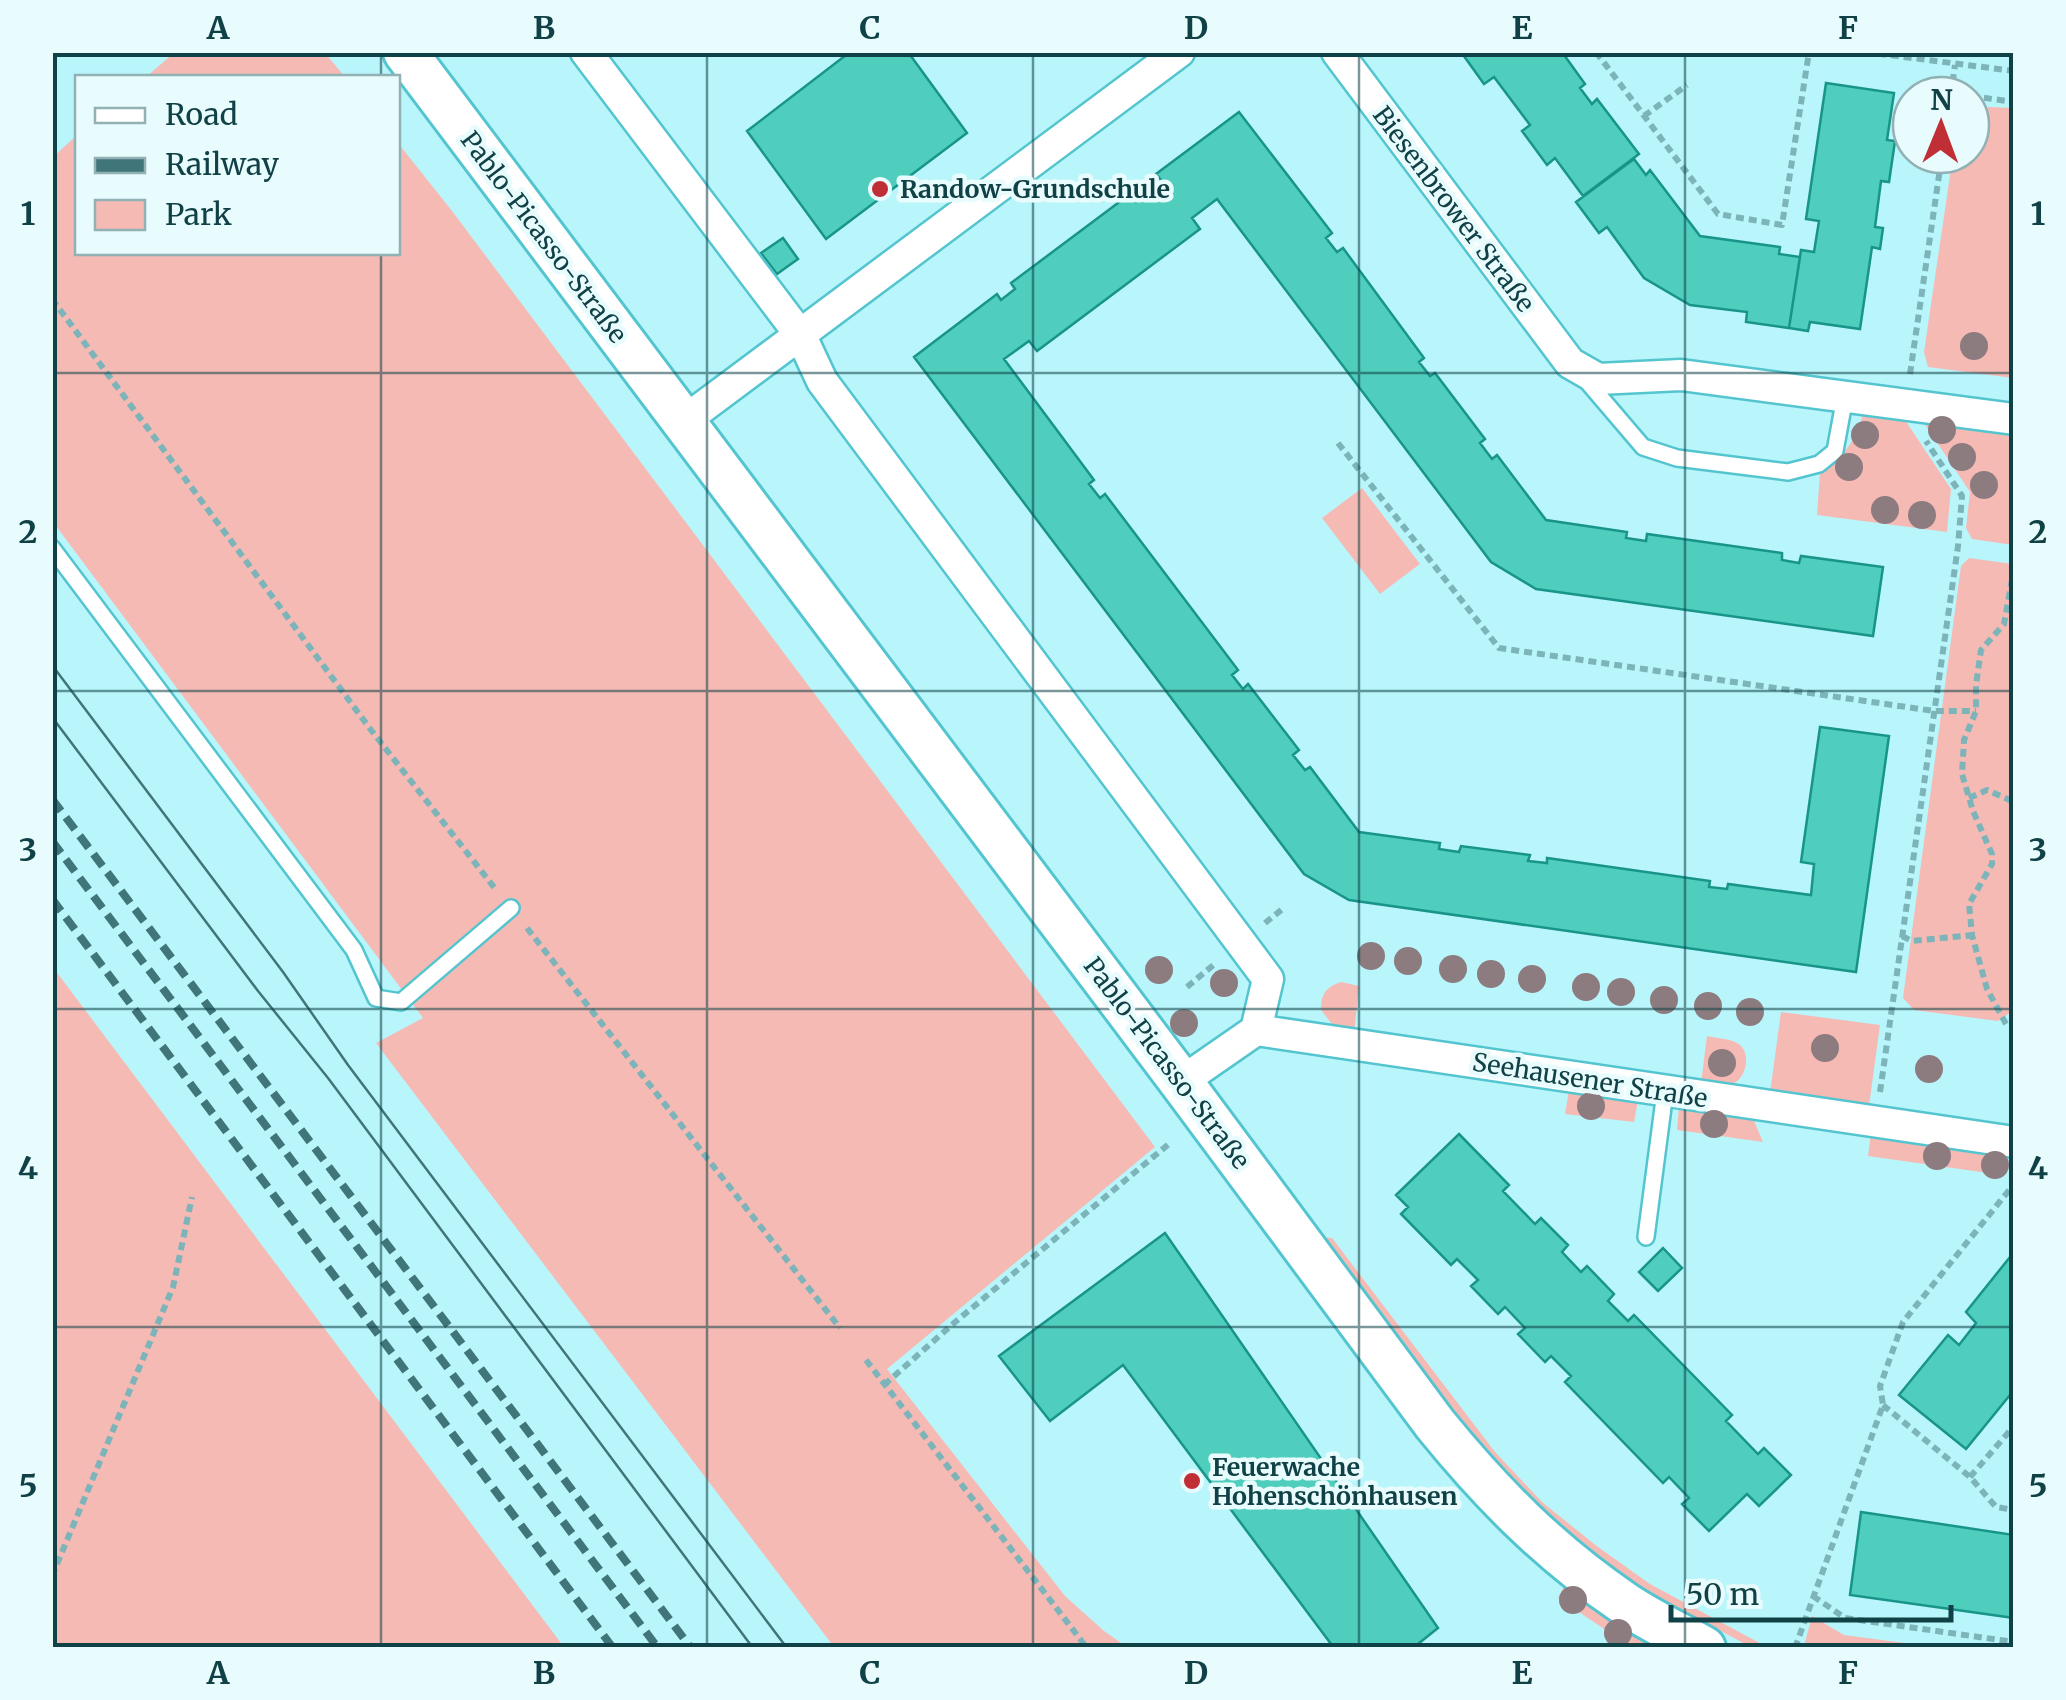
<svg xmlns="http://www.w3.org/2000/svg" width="2066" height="1700" viewBox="0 0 2066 1700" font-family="Merriweather,serif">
  <rect width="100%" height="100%" fill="#b9f6fc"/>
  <path fill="#f6bab5" d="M175,52L325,53L345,77H146Z
    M1988,107L2013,108V378L1928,367L1924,352L1953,155H1971V115Z
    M77,135L78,252H398V143L452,211L1155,1147L887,1369L1065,1596L1104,1631L1127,1647H834L376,1043L423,1018L53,522V157Z
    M1864,411L1901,414L1951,489L1947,532L1817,515L1820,472C1845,457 1857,438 1864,411Z
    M1920,417L2013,430V545L1972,539L1966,528L1970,492Z
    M1362,488L1420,564L1380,594L1322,518Z
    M1969,558L2013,564L2014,1010L1998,1021L1914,1010L1903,998L1961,566Z
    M52,966L564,1647H53Z
    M1341,982L1359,986L1354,1034L1335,1028L1321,1010C1321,994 1326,987 1341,982Z
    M1781,1012L1880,1025L1869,1106L1770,1093Z
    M1707,1036C1717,1038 1733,1039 1740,1045C1753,1057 1744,1084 1727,1086C1719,1086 1709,1084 1701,1083Z
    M1569,1090L1638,1100L1634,1122L1565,1114Z
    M1679,1106L1752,1116L1763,1142L1677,1130Z
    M1871,1133L2005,1153L2002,1175L1868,1156Z
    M1323,1237L1332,1238L1495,1452L1543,1503L1598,1547L1650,1584L1767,1647H1751L1655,1596L1609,1566L1539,1509L1464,1429Z
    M1565,1585L1664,1647H1631L1558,1598Z
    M1812,1616L1844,1635L1935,1647H1807L1804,1646Z"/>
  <path fill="#4fcdbd" stroke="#189588" stroke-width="2.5" d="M850,52H908L967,133L826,239L747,131Z
    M1461,52H1562L1585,84L1580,88L1592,104L1597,99L1639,154L1583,196L1555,158L1547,165L1522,131L1530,125L1494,77L1484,84Z
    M1826,83L1894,93L1887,140L1895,141L1889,182L1881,181L1875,227L1883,228L1880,249L1872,247L1860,329L1810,322L1808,331L1789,328L1801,250L1814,252L1819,221L1806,219Z
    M1239,112L1332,233L1326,238L1337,252L1343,248L1424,358L1419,362L1430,376L1435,373L1485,439L1480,443L1492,459L1497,455L1546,520L1627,532L1626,538L1646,541L1647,534L1782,553V560L1799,563L1801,556L1883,567L1873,636L1536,589L1491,562L1217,199L1192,218L1200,229L1037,351L1029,341L1004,359L1094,480L1089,484L1100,498L1105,494L1238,670L1232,675L1243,689L1248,684L1299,750L1293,755L1305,770L1310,767L1359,832L1440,843L1439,849L1459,852L1461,846L1530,855L1528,861L1547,863V858L1710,881L1709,887L1727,889L1728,884L1811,895L1814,864L1801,862L1820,727L1889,736L1856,972L1349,900L1304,874L914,357L997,294L1001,300L1015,289L1011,283L1142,185L1146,190L1161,180L1156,174Z
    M1634,159L1646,175L1650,170L1700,236L1780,247L1779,254L1800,257L1789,328L1746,322L1747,312L1690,305L1644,278L1607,227L1599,233L1576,202Z
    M783,238L798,259L777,274L761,253Z
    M1459,1134L1509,1185L1503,1191L1535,1224L1541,1218L1568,1245L1562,1252L1581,1272L1587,1266L1614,1294L1608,1301L1628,1321L1634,1315L1732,1415L1726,1421L1758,1454L1764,1448L1791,1475L1759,1506L1747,1494L1709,1531L1682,1504L1689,1498L1669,1477L1663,1483L1565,1382L1571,1376L1551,1356L1545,1362L1518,1334L1525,1328L1505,1307L1498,1314L1471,1286L1478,1280L1457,1259L1451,1265L1401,1214L1408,1207L1396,1195Z
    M1165,1233L1438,1628L1413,1648H1334L1123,1365L1050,1421L999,1356Z
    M1663,1248L1682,1268L1658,1291L1639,1272Z
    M2014,1252V1390L1966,1449L1899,1395L1948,1335L1959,1345L1976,1323L1966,1312Z
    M1861,1512L2014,1535V1618L1850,1595Z"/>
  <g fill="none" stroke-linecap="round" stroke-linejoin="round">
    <g stroke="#54c5cf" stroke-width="20">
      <path id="lane" d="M1585,379L1643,447L1677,458L1788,472L1819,464L1835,451L1845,397
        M52,548L354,950L376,998L401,1002L511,908
        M1646,1237L1665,1092"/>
    </g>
    <g stroke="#54c5cf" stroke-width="35">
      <path id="street" d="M586,52L801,336L822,381L1268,979L1256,1030
        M1337,52L1570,363L1598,379L1681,375L2014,419
        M684,421L1179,52
        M1181,1082L1256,1030L2014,1142"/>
    </g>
    <g stroke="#54c5cf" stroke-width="48">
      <path id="secondary" d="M405,52L1181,1082L1435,1424C1491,1493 1549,1552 1624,1603C1649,1620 1677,1633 1704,1648"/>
    </g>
    <path stroke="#7cb4ba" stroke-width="6" stroke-dasharray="8 5" stroke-linecap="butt" d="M1596,52L1718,214L1782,225L1809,52
      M1865,52L2014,71
      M1951,95L1955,65
      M1971,96L2014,102
      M1644,116L1687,85
      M52,299L371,730L497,891
      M1910,374L1942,155
      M1338,443L1499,648L1934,711H1976
      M1969,798L1987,790L2014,802
      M1265,923L1285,907
      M527,928L840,1328
      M1902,936L1912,941L1972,935
      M1187,987L1217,962
      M2006,1024L1987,989L1972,935L1969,904L1992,864V854L1973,811L1962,774L1964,740L1976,711V685L1981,650L2004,624L2014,569
      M1880,1092L1958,546L1962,496L1926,441
      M866,1360L1087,1648
      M884,1385L954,1323L1170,1143
      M1883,1405L1970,1477L1996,1507L2014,1510
      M1970,1477L2014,1426
      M52,1576L173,1287L192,1197
      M1813,1596L1845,1618L2014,1642
      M1795,1648L1883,1405L1880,1386L1903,1322L2014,1184"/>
    <use href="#lane" stroke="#fff" stroke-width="15"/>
    <use href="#street" stroke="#fff" stroke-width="30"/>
    <use href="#secondary" stroke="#fff" stroke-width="42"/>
    <path stroke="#40757a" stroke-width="2.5" d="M52,665L283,972L348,1065L787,1648
      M52,717L258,991L328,1078L753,1648"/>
    <path stroke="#40757a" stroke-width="8" stroke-dasharray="15 8" stroke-linecap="butt" d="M52,799L691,1648
      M52,841L658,1648
      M52,899L613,1648"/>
  </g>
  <g fill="#8c7b7f">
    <circle cx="1974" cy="346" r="14"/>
    <circle cx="1942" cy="430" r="14"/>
    <circle cx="1865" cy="435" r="14"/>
    <circle cx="1962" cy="457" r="14"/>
    <circle cx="1849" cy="467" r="14"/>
    <circle cx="1984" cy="485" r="14"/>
    <circle cx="1885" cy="510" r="14"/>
    <circle cx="1922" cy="515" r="14"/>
    <circle cx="1371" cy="956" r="14"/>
    <circle cx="1408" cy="961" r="14"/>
    <circle cx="1453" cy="969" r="14"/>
    <circle cx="1159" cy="970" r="14"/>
    <circle cx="1491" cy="974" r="14"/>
    <circle cx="1532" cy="979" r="14"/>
    <circle cx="1224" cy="983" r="14"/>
    <circle cx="1586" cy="987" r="14"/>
    <circle cx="1621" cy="992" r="14"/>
    <circle cx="1664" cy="1000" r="14"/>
    <circle cx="1708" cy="1006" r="14"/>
    <circle cx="1750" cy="1012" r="14"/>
    <circle cx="1184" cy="1023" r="14"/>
    <circle cx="1825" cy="1048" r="14"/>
    <circle cx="1722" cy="1063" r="14"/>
    <circle cx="1929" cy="1069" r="14"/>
    <circle cx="1591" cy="1106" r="14"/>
    <circle cx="1714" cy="1124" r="14"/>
    <circle cx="1937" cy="1156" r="14"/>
    <circle cx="1995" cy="1165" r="14"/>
    <circle cx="1573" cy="1600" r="14"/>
    <circle cx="1618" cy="1633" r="14"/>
  </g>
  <path fill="none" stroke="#104146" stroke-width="2.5" stroke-opacity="0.55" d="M381,52V78M707,52V1648M1033,52V1648M1359,52V1648M1685,52V1648M381,252V1648M52,373H2014M52,691H2014M52,1009H2014M52,1327H2014"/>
  <g fill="#bf2f35" stroke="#e8fbfd" stroke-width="4">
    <circle cx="880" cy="189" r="10"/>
    <circle cx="1192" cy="1481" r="10"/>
  </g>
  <g text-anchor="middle" stroke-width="9" stroke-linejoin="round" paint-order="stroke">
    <g font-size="25" font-weight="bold" fill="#104146" stroke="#e8fbfd" text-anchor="start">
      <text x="900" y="198">Randow-Grundschule</text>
      <text x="1212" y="1476">Feuerwache<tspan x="1212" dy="29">Hohenschönhausen</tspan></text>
    </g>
    <g font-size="25" fill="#104146" stroke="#e8fbfd">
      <text transform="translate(1454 209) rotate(53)" y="9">Biesenbrower Straße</text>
      <text transform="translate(544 237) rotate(53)" y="9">Pablo-Picasso-Straße</text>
      <text transform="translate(1167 1063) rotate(53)" y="9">Pablo-Picasso-Straße</text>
      <text transform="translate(1590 1080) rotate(9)" y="9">Seehausener Straße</text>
    </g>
  </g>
  <rect width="2066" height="1700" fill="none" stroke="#e8fbfd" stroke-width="110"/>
  <rect x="75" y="75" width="325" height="180" fill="#e8fbfd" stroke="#92b1b4" stroke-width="2.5"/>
  <rect x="95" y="108" width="50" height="15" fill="#ffffff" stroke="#92b1b4" stroke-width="2.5"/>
  <text x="165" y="125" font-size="30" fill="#104146">Road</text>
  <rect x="95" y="158" width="50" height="15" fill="#40757a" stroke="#92b1b4" stroke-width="2.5"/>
  <text x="165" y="175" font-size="30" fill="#104146">Railway</text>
  <rect x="95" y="200" width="50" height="30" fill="#f6bab5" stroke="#92b1b4" stroke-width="2.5"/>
  <text x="165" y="225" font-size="30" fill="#104146">Park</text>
  <g transform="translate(1941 125) rotate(1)"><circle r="48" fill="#e8fbfd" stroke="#92b1b4" stroke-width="2.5"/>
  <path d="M0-8L18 38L0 25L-18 38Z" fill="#bf2f35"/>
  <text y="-15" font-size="28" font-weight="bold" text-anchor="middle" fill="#104146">N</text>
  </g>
  <path d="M1671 1605v15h280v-15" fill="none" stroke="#104146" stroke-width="5"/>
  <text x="1686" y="1605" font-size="30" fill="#104146" stroke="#e8fbfd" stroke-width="8" paint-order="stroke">50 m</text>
  <rect x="55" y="55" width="1956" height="1590" fill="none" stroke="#104146" stroke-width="4"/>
  <g font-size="32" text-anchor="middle" font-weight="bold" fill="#104146">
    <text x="218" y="39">A</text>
    <text x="544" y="39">B</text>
    <text x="870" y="39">C</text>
    <text x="1196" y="39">D</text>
    <text x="1522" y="39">E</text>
    <text x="1848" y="39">F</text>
    <text x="28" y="225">1</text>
    <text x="2038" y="225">1</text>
    <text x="28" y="543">2</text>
    <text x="2038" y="543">2</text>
    <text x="28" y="861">3</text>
    <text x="2038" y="861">3</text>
    <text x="28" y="1179">4</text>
    <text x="2038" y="1179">4</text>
    <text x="28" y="1497">5</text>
    <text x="2038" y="1497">5</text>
    <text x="218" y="1684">A</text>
    <text x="544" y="1684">B</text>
    <text x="870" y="1684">C</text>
    <text x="1196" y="1684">D</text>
    <text x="1522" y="1684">E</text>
    <text x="1848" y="1684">F</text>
  </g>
</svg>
